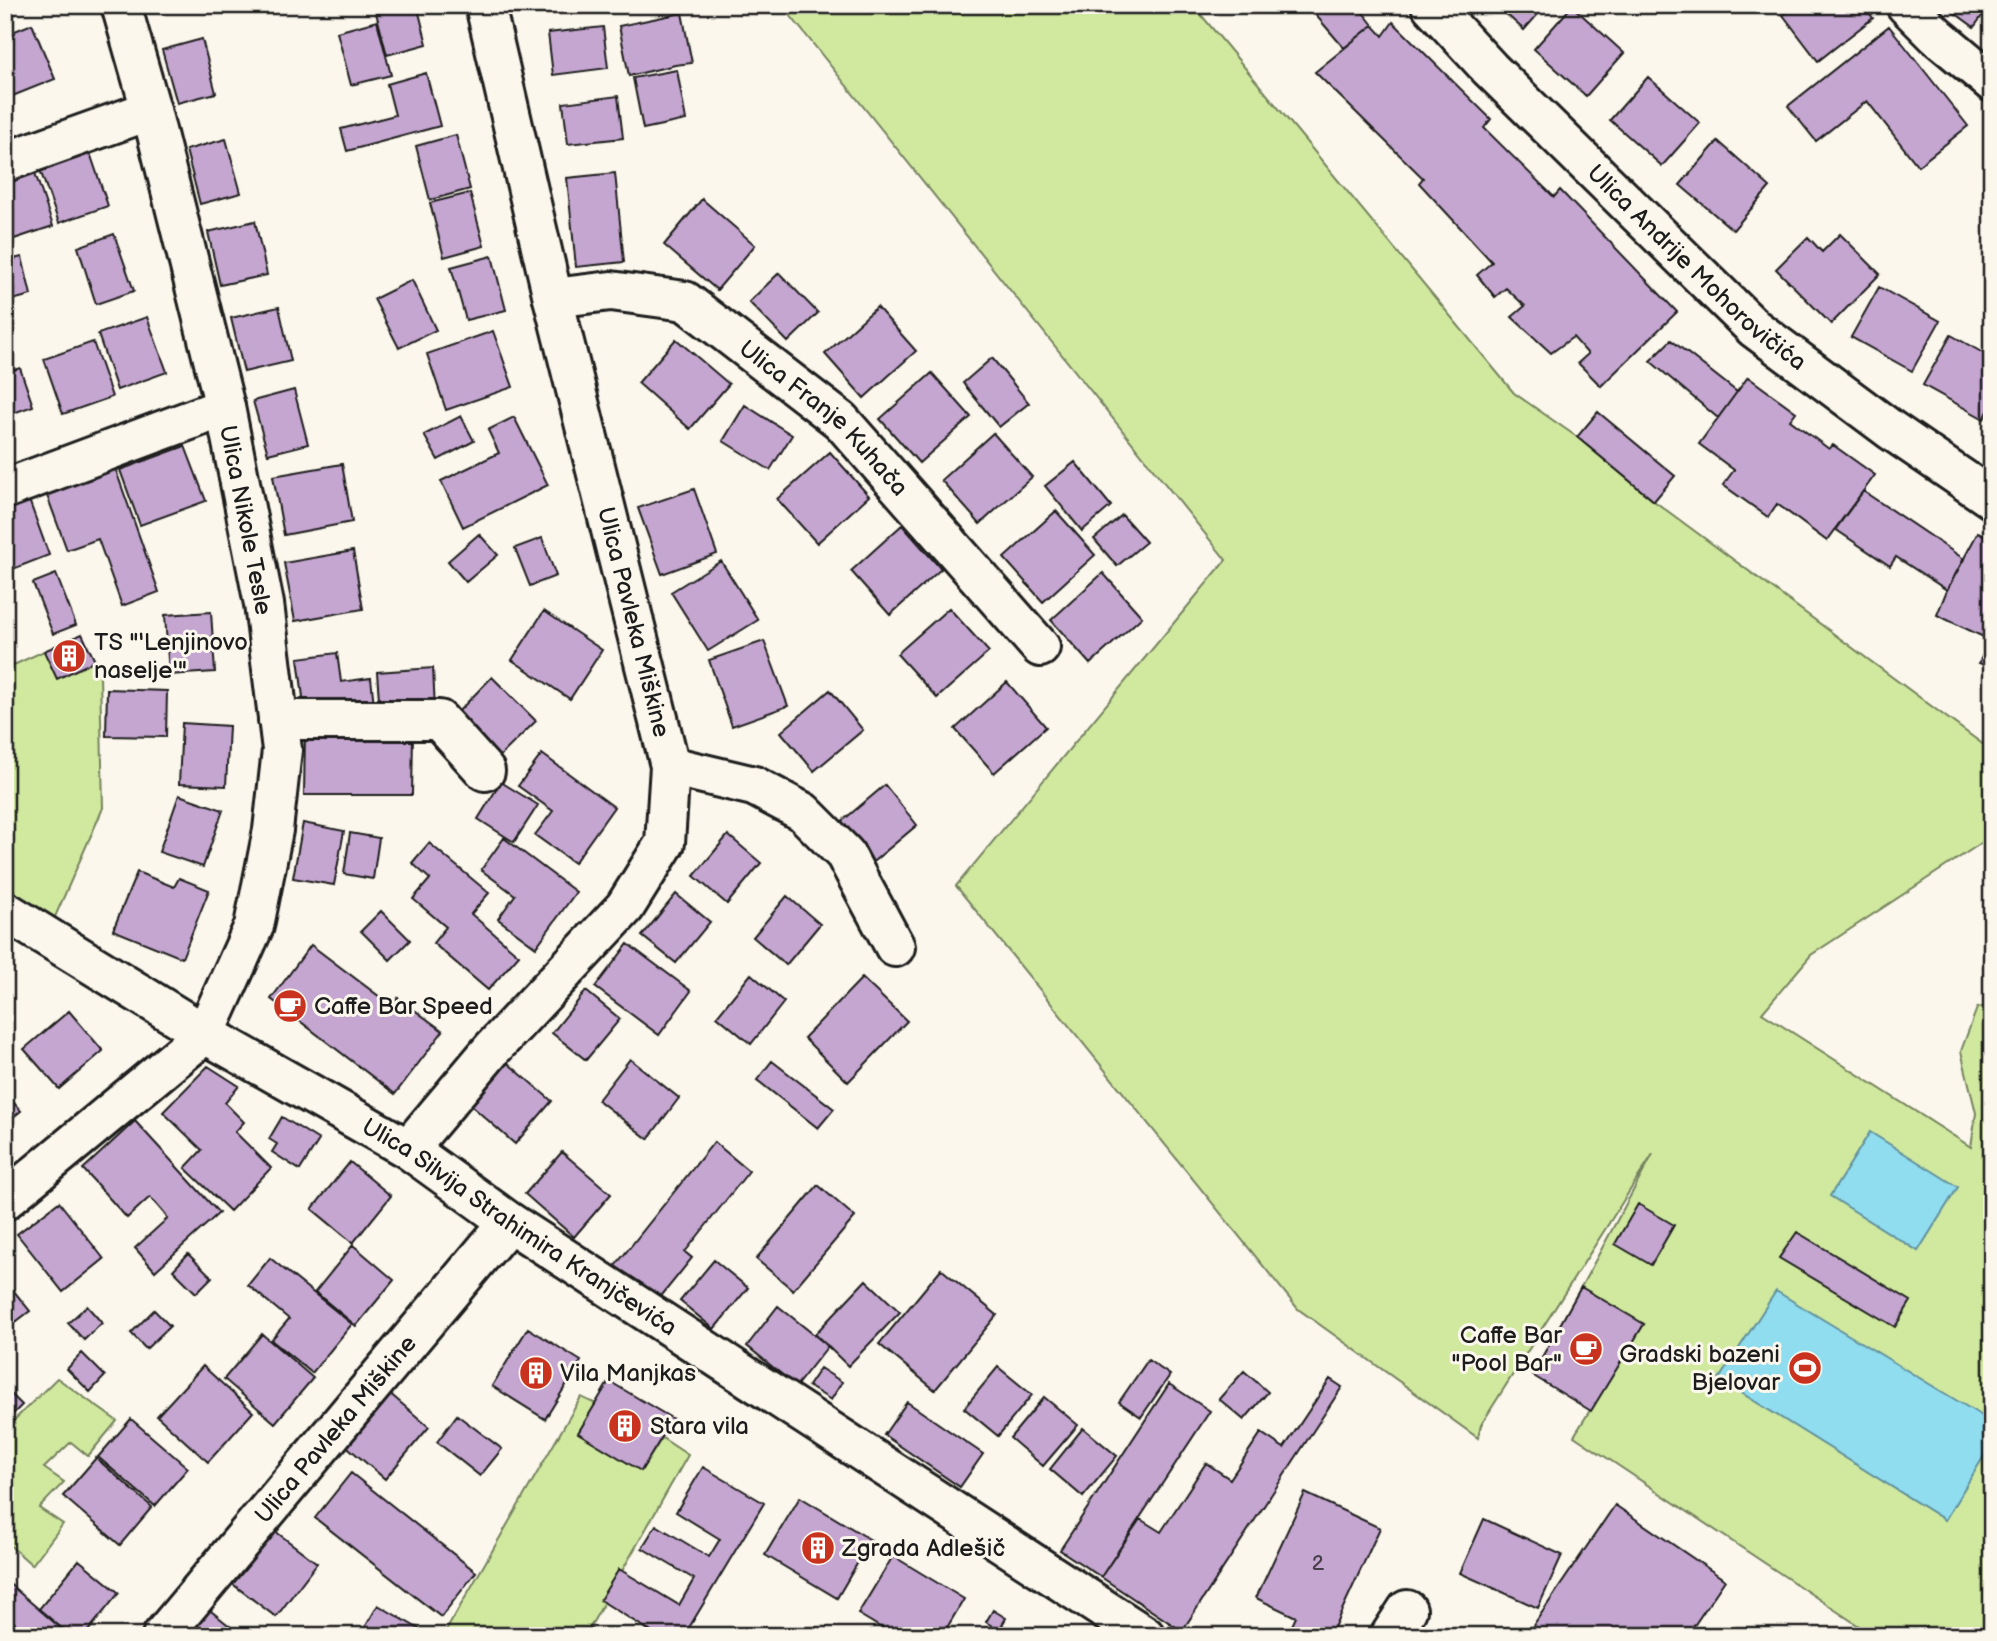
<svg xmlns="http://www.w3.org/2000/svg" width="1997" height="1641" viewBox="0 0 1997 1641" font-family="'Balsamiq Sans',sans-serif">
  <rect width="100%" height="100%" fill="#fbf7ec"/>
  <filter id="ink" filterUnits="userSpaceOnUse"><feTurbulence type="fractalNoise" baseFrequency=".0143" numOctaves="2"/><feDisplacementMap in="SourceGraphic" scale="14" xChannelSelector="R" yChannelSelector="G"/><feConvolveMatrix kernelMatrix="1 2 1 2 8 2 1 2 1" color-interpolation-filters="sRGB"/></filter>
  <g filter="url(#ink)">
    <path fill="#d0e99f" stroke="#76825e" stroke-width="2" d="M782,5H1193L1514,393L1577,437L1654,501L1992,751V836L1811,955L1762,1013L1971,1147L1976,1113L1961,1051L1977,1008L1992,1005V1636H1874L1574,1436L1644,1324L1581,1287L1653,1154L1501,1393L1481,1425L1478,1438L1298,1309L956,886L1226,560Z
      M44,651L57,678L95,661L100,674L103,808L51,926L5,888V669Z
      M57,1378L117,1421L88,1456L71,1442L44,1468L64,1482L39,1508L63,1524L32,1565L5,1541V1429Z
      M581,1397L596,1404L579,1433L641,1471L662,1438L688,1455L585,1636H443Z"/>
    <path fill="#90ddf0" stroke="#62909b" stroke-width="2" d="M1870,1132L1958,1187L1918,1251L1830,1196Z
      M1776,1291L1992,1422V1443L1945,1520L1719,1379Z"/>
    <path fill="#c5a6d1" stroke="#1c1c1c" stroke-width="2" d="M374,5H417L427,44L387,55Z
      M1307,5H1357L1373,25L1344,48Z
      M1496,5H1546L1524,30Z
      M1796,5H1863L1873,18L1818,61L1783,15Z
      M1944,5H1990L1974,27Z
      M1572,6L1624,53L1586,96L1534,49Z
      M682,13L692,63L675,65L629,76L619,26Z
      M377,21L391,75L351,85L337,32Z
      M1393,22L1491,119L1484,128L1554,197L1560,190L1677,312L1601,386L1578,363L1588,354L1573,337L1551,353L1512,317L1525,306L1506,288L1495,297L1477,275L1492,262L1419,183L1423,178L1315,72L1373,25L1383,36Z
      M32,24L55,79L5,99V35Z
      M1889,26L1968,126L1918,166L1867,101L1816,141L1788,106Z
      M603,27L608,68L553,75L548,33Z
      M202,39L216,93L177,103L162,50Z
      M677,70L686,120L643,129L633,78Z
      M426,73L440,126L347,151L341,129L395,115L387,84Z
      M1648,77L1700,123L1662,166L1610,120Z
      M618,96L623,138L568,144L563,103Z
      M456,135L470,189L430,200L416,146Z
      M226,139L241,193L200,204L186,150Z
      M1718,141L1770,187L1733,230L1680,185Z
      M89,150L108,206L59,223L39,167Z
      M34,170L53,226L5,242V180Z
      M615,173L624,262L576,267L567,178Z
      M470,193L484,246L444,257L430,203Z
      M702,199L755,245L717,290L664,245Z
      M255,221L267,275L220,285L208,232Z
      M114,234L134,291L96,304L78,247Z
      M1840,234L1880,274L1831,324L1776,269L1808,237L1822,252Z
      M492,256L506,310L466,320L451,267Z
      M22,257L31,295L5,302V261Z
      M779,273L818,313L788,342L749,302Z
      M412,280L436,330L399,348L374,299Z
      M1879,287L1940,321L1912,371L1851,337Z
      M279,307L291,361L244,372L231,318Z
      M877,307L916,351L864,398L825,354Z
      M147,317L167,372L117,390L98,334Z
      M493,331L513,387L446,410L427,354Z
      M1951,335L1992,358V404L1984,419L1923,385Z
      M676,339L729,384L690,429L638,383Z
      M1671,340L1737,392L1718,418L1650,361Z
      M93,342L112,397L63,414L44,359Z
      M992,358L1029,403L999,427L963,383Z
      M20,368L33,406L5,416V373Z
      M932,373L971,417L919,463L880,419Z
      M1748,377L1796,412L1790,420L1829,449L1833,445L1875,475L1827,541L1777,504L1768,517L1723,485L1734,470L1699,444Z
      M294,390L308,444L268,454L253,401Z
      M745,405L792,435L770,470L723,441Z
      M1598,412L1675,476L1654,501L1577,437Z
      M461,416L474,441L438,460L424,435Z
      M514,417L548,485L463,527L441,481L499,453L488,430Z
      M993,433L1032,477L980,524L941,480Z
      M185,446L206,501L140,525L120,470Z
      M830,452L869,496L817,543L777,499Z
      M1075,462L1111,506L1082,531L1045,486Z
      M342,464L352,522L284,535L273,476Z
      M114,465L159,592L122,606L98,539L67,550L45,490Z
      M694,489L717,554L662,574L638,508Z
      M1863,491L1964,559L1947,590L1896,557L1890,566L1835,529Z
      M29,500L49,555L5,572V508Z
      M1056,511L1095,555L1043,602L1004,558Z
      M1122,515L1146,542L1117,566L1094,539Z
      M902,525L941,569L890,615L851,571Z
      M1978,532L1992,539V668L1979,663L1990,640L1937,615L1947,590Z
      M479,534L498,555L466,582L448,561Z
      M542,538L556,576L530,586L515,548Z
      M353,551L363,609L295,621L284,563Z
      M721,561L758,620L708,651L671,592Z
      M1103,573L1142,617L1090,664L1051,620Z
      M56,574L76,625L53,634L33,583Z
      M949,608L989,652L937,698L897,654Z
      M544,611L602,650L570,699L512,660Z
      M211,612L215,672L169,675L165,615Z
      M82,634L95,661L57,679L44,651Z
      M764,641L788,706L732,726L709,660Z
      M337,653L341,682L371,678L374,705L305,713L298,658Z
      M433,668L435,710L380,713L377,672Z
      M492,677L536,721L495,761L452,718Z
      M1007,682L1046,727L994,773L955,729Z
      M107,689L167,691L166,737L106,736Z
      M830,690L863,730L814,771L781,732Z
      M182,723L229,726L226,786L179,784Z
      M305,732L413,733L412,795H304Z
      M542,754L614,807L574,863L535,835L553,811L518,786Z
      M501,782L538,805L514,842L478,819Z
      M885,785L917,825L868,866L835,827Z
      M179,795L223,810L203,867L159,852Z
      M303,823L344,831L334,885L293,878Z
      M350,833L379,838L373,879L344,874Z
      M728,835L761,863L727,904L694,876Z
      M504,838L576,892L536,947L498,919L515,895L481,870Z
      M429,843L489,893L471,914L519,955L488,990L433,943L446,927L413,899L430,879L412,863Z
      M137,872L174,887L179,878L209,890L182,958L113,930Z
      M676,894L710,922L676,963L642,936Z
      M787,896L820,924L786,965L753,937Z
      M381,911L410,940L390,960L361,931Z
      M628,944L691,991L659,1035L595,987Z
      M311,945L392,1006L398,998L443,1031L395,1094L271,999Z
      M751,974L784,1002L751,1044L717,1016Z
      M862,978L907,1021L848,1082L804,1038Z
      M586,991L620,1019L586,1060L552,1033Z
      M69,1011L103,1051L59,1089L24,1049Z
      M503,1059L552,1101L515,1144L466,1101Z
      M630,1059L679,1098L648,1139L598,1100Z
      M772,1061L834,1109L818,1128L757,1080Z
      M208,1066L239,1086L225,1103L244,1122L235,1132L271,1168L230,1211L185,1168L202,1150L163,1112Z
      M5,1093L21,1111L5,1124Z
      M282,1117L319,1140L300,1170L272,1152L277,1144L269,1139Z
      M135,1121L219,1213L155,1271L135,1248L168,1218L150,1197L127,1218L83,1169Z
      M714,1142L749,1171L685,1252L692,1258L654,1305L611,1271Z
      M562,1152L611,1194L574,1237L525,1194Z
      M350,1162L391,1196L353,1243L312,1209Z
      M818,1185L855,1217L793,1290L756,1259Z
      M59,1202L104,1259L63,1292L17,1234Z
      M1638,1204L1674,1225L1651,1265L1615,1244Z
      M1797,1232L1911,1301L1895,1327L1779,1258Z
      M353,1245L394,1280L356,1326L315,1292Z
      M188,1254L212,1277L196,1293L173,1270Z
      M270,1258L352,1324L312,1373L271,1340L289,1319L248,1285Z
      M714,1260L748,1288L714,1329L680,1301Z
      M941,1269L997,1315L935,1390L879,1344Z
      M5,1280L30,1311L5,1330Z
      M866,1280L900,1312L848,1366L815,1334Z
      M1581,1287L1644,1324L1591,1411L1532,1375Z
      M87,1306L102,1323L84,1340L68,1323Z
      M778,1306L828,1346L796,1386L747,1346Z
      M154,1310L170,1326L146,1349L131,1333Z
      M528,1328L581,1361L545,1419L492,1386Z
      M262,1334L313,1378L275,1423L224,1379Z
      M82,1353L105,1376L90,1392L67,1369Z
      M1148,1360L1170,1375L1141,1417L1119,1402Z
      M203,1366L253,1412L208,1462L157,1416Z
      M998,1367L1032,1395L998,1436L964,1408Z
      M820,1368L842,1382L831,1400L808,1386Z
      M1244,1371L1268,1392L1244,1420L1219,1399Z
      M1330,1379L1342,1387L1182,1631L1101,1577L1140,1519L1161,1532L1206,1463L1230,1479L1261,1433L1284,1448Z
      M609,1381L673,1419L641,1471L578,1433Z
      M1169,1384L1210,1411L1101,1577L1060,1550Z
      M381,1386L429,1427L385,1479L337,1438Z
      M5,1388L22,1405L5,1422Z
      M1044,1397L1078,1425L1043,1466L1010,1438Z
      M907,1402L983,1454L960,1487L884,1435Z
      M457,1415L502,1449L480,1476L437,1442Z
      M131,1419L188,1468L155,1506L98,1457Z
      M1083,1428L1117,1456L1083,1497L1050,1469Z
      M96,1458L152,1507L120,1545L63,1496Z
      M703,1467L764,1503L684,1636H658L600,1600L619,1569L679,1605L694,1579L642,1548L656,1525L709,1557L720,1539L676,1512Z
      M351,1473L476,1572L441,1617L315,1518Z
      M1305,1493L1380,1528L1330,1636H1287L1296,1617L1256,1598Z
      M800,1497L871,1540L837,1598L765,1555Z
      M1615,1505L1725,1580L1687,1636H1526Z
      M1484,1519L1562,1555L1538,1608L1460,1573Z
      M267,1525L317,1563L276,1617L226,1579Z
      M893,1556L964,1599L942,1636H895L858,1614Z
      M79,1560L119,1593L84,1636H71L39,1609Z
      M6,1581L70,1636H10L18,1626L5,1615Z
      M378,1605L431,1636H360Z
      M206,1607L242,1636H184Z
      M993,1610L1006,1618L1002,1625L1020,1636H986L992,1626L986,1622Z
      M591,1629L602,1636H587Z"/>
    <g fill="none" stroke-linecap="round" stroke-linejoin="round">
      <g stroke="#1c1c1c" stroke-width="44">
        <g id="minor">
          <path id="s1" d="M1431,5L1490,69L1754,328L1891,430L1992,499"/>
          <path d="M1906,5L1937,36L1992,82"/>
          <path d="M5,162L151,110"/>
          <path id="s2" d="M553,298L611,291L685,301L841,421L1040,647"/>
          <path d="M5,489L225,407"/>
          <path d="M278,720H439L485,771"/>
          <path d="M670,766L754,786L803,812L845,854L895,947"/>
          <path id="s3" d="M5,911L205,1034L408,1149L509,1222L1145,1636"/>
          <path d="M408,1149L493,1048L625,907L665,843L670,766L553,298L485,5"/>
          <path d="M5,1200L205,1034L254,926L273,830L282,750L264,604L225,407L151,110L121,5"/>
          <path id="s4" d="M162,1636L509,1222"/>
          <path d="M1390,1636L1407,1610"/>
        </g>
      </g>
      <use href="#minor" stroke="#fbf7ec" stroke-width="38"/>
    </g>
  </g>
  <defs>
    <g id="building-disc" transform="scale(1.75)"><circle r="9.5" fill="#c8321e" stroke="#fbf7ec"/><path d="M-4-6H4V6H1V3H-1V6H-4ZM-2.5-4.3h1.7v1.8h-1.7ZM.8-4.3h1.7v1.8H.8ZM-2.5-1h1.7V.8h-1.7ZM.8-1h1.7V.8H.8Z" fill="#fff"/></g>
    <g id="cafe-disc" transform="scale(1.75)"><circle r="9.5" fill="#c8321e" stroke="#fbf7ec"/><path d="M-5.5-4.5H6V0H3Q3 3.5 0 3.5H-2.5Q-5.5 3.5-5.5 0ZM3-3.2v2h1.7v-2ZM-6 4.5H4V6H-6Z" fill="#fff"/></g>
    <g id="stadium-disc" transform="scale(1.75)"><circle r="9.5" fill="#c8321e" stroke="#fbf7ec"/><path d="M0-5a6.5 5 0 1 0 0 10a6.5 5 0 1 0 0-10ZM-3.5-1.8h7v3.6h-7Z" fill="#fff"/></g>
  </defs>
  <g fill-rule="evenodd">
    <use href="#building-disc" x="69" y="656"/>
    <use href="#cafe-disc" x="290" y="1006"/>
    <use href="#cafe-disc" x="1586" y="1349"/>
    <use href="#stadium-disc" x="1805" y="1368"/>
    <use href="#building-disc" x="536" y="1373"/>
    <use href="#building-disc" x="625" y="1426"/>
    <use href="#building-disc" x="818" y="1548"/>
  </g>
  <g text-anchor="middle" stroke-width="6" stroke-linejoin="round" paint-order="stroke">
    <g font-size="21" fill="#463e49">
      <text x="1318" y="1570">2</text>
    </g>
    <g font-size="24" fill="#1c1c1c" stroke="#fbf7ec">
      <text dy="8" stroke="none"><textPath href="#s1" startOffset="374">Ulica Andrije Mohorovičića</textPath></text>
      <text dy="8" stroke="none"><textPath href="#s2" startOffset="315">Ulica Franje Kuhača</textPath></text>
      <text transform="translate(246 520) rotate(79)" y="8">Ulica Nikole Tesle</text>
      <text transform="translate(634 622) rotate(76)" y="8">Ulica Pavleka Miškine</text>
      <text dy="8" stroke="none"><textPath href="#s3" startOffset="604">Ulica Silvija Strahimira Kranjčevića</textPath></text>
      <text dy="8" stroke="none"><textPath href="#s4" startOffset="270">Ulica Pavleka Miškine</textPath></text>
    </g>
    <g font-size="24" fill="#1c1c1c" stroke="#fbf7ec" text-anchor="start">
      <text x="94" y="650">TS "'Lenjinovo<tspan x="94" dy="28">naselje'"</tspan></text>
      <text x="314" y="1014">Caffe Bar Speed</text>
      <text x="1562" y="1343" text-anchor="end">Caffe Bar<tspan x="1562" dy="28">"Pool Bar"</tspan></text>
      <text x="1780" y="1362" text-anchor="end">Gradski bazeni<tspan x="1780" dy="28">Bjelovar</tspan></text>
      <text x="560" y="1381">Vila Manjkas</text>
      <text x="650" y="1434">Stara vila</text>
      <text x="842" y="1556">Zgrada Adlešič</text>
    </g>
  </g>
  <rect width="1997" height="1641" fill="none" stroke="#fbf7ec" stroke-width="28"/>
  <rect x="14" y="14" width="1969" height="1613" fill="none" stroke="#1c1c1c" stroke-width="2.5" filter="url(#ink)"/>
</svg>
